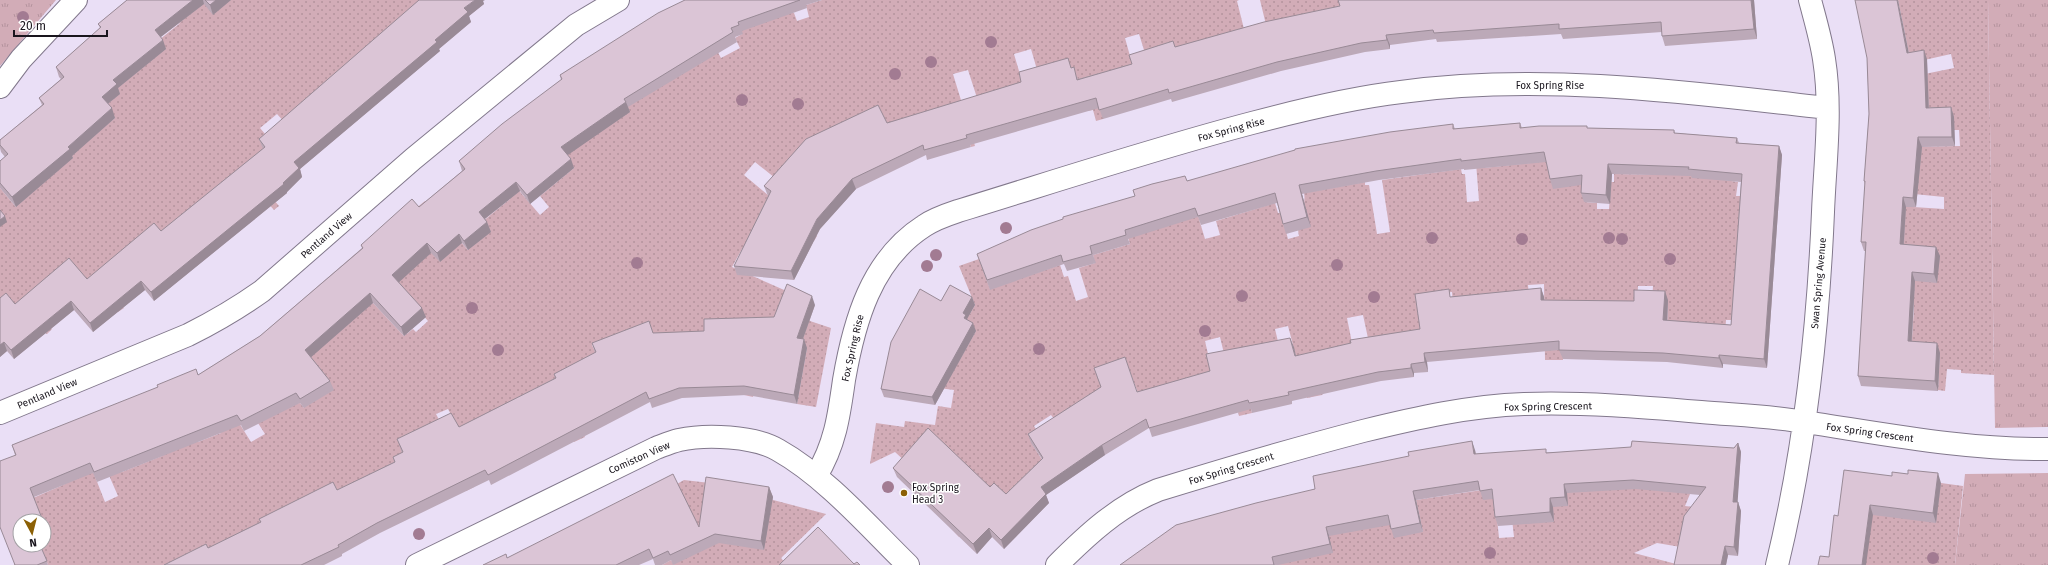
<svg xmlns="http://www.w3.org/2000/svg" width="2048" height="565" viewBox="0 0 2048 565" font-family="'Fira Sans',sans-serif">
  <defs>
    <pattern id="grass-tufts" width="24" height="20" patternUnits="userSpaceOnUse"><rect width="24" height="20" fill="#d2acb7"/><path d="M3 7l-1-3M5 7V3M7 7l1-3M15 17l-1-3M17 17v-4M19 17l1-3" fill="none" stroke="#b4939d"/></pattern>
    <pattern id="garden-dots" width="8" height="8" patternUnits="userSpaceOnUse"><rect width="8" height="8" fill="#d2acb7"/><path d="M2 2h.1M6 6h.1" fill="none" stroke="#b4939d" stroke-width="1.8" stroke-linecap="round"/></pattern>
  </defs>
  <rect width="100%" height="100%" fill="#eadff6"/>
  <path fill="url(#grass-tufts)" d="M0,0H56L0,66Z
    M1988,0H2048V427L1995,428Z
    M2048,473V565H1955L1965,474Z"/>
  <path fill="url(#garden-dots)" d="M196,0H432L331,88L358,120L354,123L288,126L277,114L260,128L271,141L270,158L252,174L279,206L274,210L255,189L100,280L124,308L118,312L30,303L52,329L47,334L0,310V188L16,207L40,119L103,128L115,118L105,106L86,53L159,40L179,24Z
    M822,0H1239L1237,1L1246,37L1149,66L1139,34L1125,38L1135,74L1103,119L1096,121L1093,110L1087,111L1077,77L1042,87L1031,49L1014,54L1035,126L979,104L968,70L953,74L975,146L971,147L960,112L913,161L906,164L882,115L780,182L755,162L744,175L817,236L814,241L766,217L749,252L742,249L732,267L791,293L810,321L831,328L816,407L797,404L807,348L758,372L753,397L744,395L707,341L611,338L592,345L605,373L557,383L585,437L574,442L551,395L469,449L448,409L436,414L474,487L466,491L446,450L401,449L407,462L185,565H48L40,545H44V533L47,532L33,498L63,485L92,469L105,502L118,496L98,450L122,472L162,456L194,433L198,442L221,433L209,375L251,442L265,434L251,412L300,403L304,408L284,329L373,303L404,336L413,329L416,332L428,321L396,285L415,209L425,201L468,250L482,222L510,199L516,187L540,215L549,207L540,196L574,168L560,151L596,62L715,47L721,58L740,48L735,38L742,34L733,13H794L797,21L809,17L806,5Z
    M1260,0H1340L1343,16L1268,33Z
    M1898,0H1988L1994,375L1961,373V370L1947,369L1945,391L1938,390L1940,353L1902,350L1912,337L1914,309L1910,254L1868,204L1944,209V197L1914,194L1900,147L1960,146L1959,130H1954V117H1937L1871,85L1954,68L1951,54L1911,63Z
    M1547,135V167H1586L1584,202L1597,203V209H1609L1611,182H1614V174L1676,175L1677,173L1738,182L1736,196H1744L1736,320H1726L1725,334L1667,330L1668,301L1652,300L1653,286H1638L1637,310L1563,309V360H1545L1544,284L1528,285L1531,319L1455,326L1452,292L1436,294L1423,338L1377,380L1363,315L1347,318L1354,353L1322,395L1307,398L1288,326L1275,329L1280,350L1245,379L1252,413L1239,416L1220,337L1205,341L1214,380L1141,401L1127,364L1105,398L1059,425L1051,415L1034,426L1041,437L1032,444L1059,486L976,520L959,537L944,521L919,474L895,452L870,464L876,423L904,427L905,421L935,425L938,406L951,408L954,390L939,388L959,361L976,331L944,309L970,314L975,305L959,266L979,259L990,289L1060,265L1064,277L1068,276L1076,301L1088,297L1079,268L1095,263L1093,255L1130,244L1119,210L1196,209L1205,239L1220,235L1216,221L1275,203L1278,213H1281L1288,239L1299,236C1295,222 1307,207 1304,193L1365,182V185H1369L1377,234L1390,232L1382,180L1461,169L1462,174H1465L1467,202L1479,201L1474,137L1483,168L1540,162L1536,136Z
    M1613,458L1690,494L1685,506L1702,508L1710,552L1657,543L1634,553L1680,565H1275L1326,522L1379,521L1423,532L1416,500L1482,490L1495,498L1499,538L1514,537L1511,510L1552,488L1566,484Z
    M684,480L710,483L826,514L781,558L787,565H662L671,560L674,565L677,484Z
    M1941,483L1963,486L1955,565H1833L1873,515Z"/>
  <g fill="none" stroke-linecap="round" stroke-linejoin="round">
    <g stroke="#82788c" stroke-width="24">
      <path id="street" d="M0,87L21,59L76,0
        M0,413L188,335C214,322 238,308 262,291L413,159L576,25L618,0
        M816,476C835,445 839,416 844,380C854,322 871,260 924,226C934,219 946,215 958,211C1056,181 1153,149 1252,123C1301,110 1350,98 1401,92C1542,73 1686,92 1827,108
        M417,565L656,448C664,445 671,442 679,440C706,434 754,436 778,450C826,477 869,527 908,565
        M1057,565C1087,535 1118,506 1158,490C1226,469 1294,449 1363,431C1416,418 1469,406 1524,404C1583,402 1642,407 1701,412C1735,415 1770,416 1805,422C1885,434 1966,450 2048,449
        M1777,565C1805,450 1818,331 1823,212C1825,162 1832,109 1824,59C1821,39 1815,19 1810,0"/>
    </g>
    <use href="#street" stroke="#fff" stroke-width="22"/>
  </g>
  <g fill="#a27b92">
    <circle cx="23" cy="17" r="6"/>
    <circle cx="991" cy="42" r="6"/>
    <circle cx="931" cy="62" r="6"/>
    <circle cx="895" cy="74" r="6"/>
    <circle cx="742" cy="100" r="6"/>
    <circle cx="798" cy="104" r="6"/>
    <circle cx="1006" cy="228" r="6"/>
    <circle cx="1432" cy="238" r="6"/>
    <circle cx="1609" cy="238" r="6"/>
    <circle cx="1522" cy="239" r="6"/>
    <circle cx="1622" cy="239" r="6"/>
    <circle cx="936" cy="255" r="6"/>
    <circle cx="1670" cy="259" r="6"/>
    <circle cx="637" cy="263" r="6"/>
    <circle cx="1337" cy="265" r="6"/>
    <circle cx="927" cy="266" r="6"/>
    <circle cx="1242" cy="296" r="6"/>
    <circle cx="1374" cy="297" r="6"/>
    <circle cx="472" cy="308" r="6"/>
    <circle cx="1205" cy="331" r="6"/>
    <circle cx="1039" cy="349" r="6"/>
    <circle cx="498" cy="350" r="6"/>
    <circle cx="888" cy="487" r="6"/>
    <circle cx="419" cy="534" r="6"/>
    <circle cx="1490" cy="553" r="6"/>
    <circle cx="1933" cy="558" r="6"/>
  </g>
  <path fill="#bca9b8" d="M127,0H231L213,15L204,4L161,37L166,49L118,88L120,94L108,104L115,118L72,156L73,158L16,207L0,188V161L5,157L1,152L0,148V140L42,105L39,98L61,79L59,77L56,67L100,28L98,24Z
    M685,0H822L806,5L807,8L742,31L743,34L735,37L737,42L628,107L630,112L567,155L574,168L530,204L520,191L485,219L487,222L491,232L468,250L462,243L440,262L431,253L399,282L426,317L404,336L373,303L311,357L330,381L334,390L304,408L300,403L244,431L241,425L97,482L93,473L34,497L20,521L40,545L48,565H14L15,455L12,445L198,375L260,336L362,248L361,245L419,207L462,171L459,161L561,80L560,75Z
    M1754,0L1757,39L1665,46L1662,36V32L1563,39L1561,34L1437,42L1436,39L1390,45V49L1365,52L1281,71L1172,102L1171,99L1103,119L1099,108L970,145L971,147L927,160L926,155L856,189L820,229L794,280L737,275L734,266L768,196L764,186L887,123L1071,68L1078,79L1132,64L1175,47Z
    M483,1L484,4L469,16L471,22L439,49L440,51L300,169L302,177L287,192V193L154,301L145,290L93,332L74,310L14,359L7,351L0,357V298L15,304L87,279L161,231L263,149L259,139Z
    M1909,53L1927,59L1929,108L1951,107L1954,117L1955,146L1922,147L1916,207H1906L1904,244L1936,247L1940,256L1937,283L1915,281L1912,342L1937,343L1940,353L1938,391L1861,386L1858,376L1866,251H1864L1861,242L1865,185L1864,181L1869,114L1867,58Z
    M1520,123L1522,128L1587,126V128L1674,130L1675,133L1737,138L1739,143L1779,146L1782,155L1767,368L1723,364V368L1667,362L1563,359L1559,350L1427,362L1428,372L1414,373V377L1381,381L1292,401V404L1252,413L1251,409L1152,437L1149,428L1105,455L1046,495L1049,503L1004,549L992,537L977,554L897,477L893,468L990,487L1006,494L1042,459L1031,443L1028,434L1137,392L1210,371L1290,338L1296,356L1420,329L1452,297L1541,288L1544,297V300L1634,301L1668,300L1667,320L1731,325L1741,182L1692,178L1691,176L1612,174L1610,204L1584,202L1581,193V185L1553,189L1550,179L1546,162L1464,170V169L1379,180L1302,194L1311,227L1286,234L1283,224L1277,203L1201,225L1198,217L1128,239L1130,244L1093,255L1096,263L1067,271L1064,264L990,290L977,254L1187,181L1453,124L1455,129Z
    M972,297L975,305L967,319L976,331L935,405L884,397L881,389L941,301Z
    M815,305L803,339L807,348L797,404L747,395L682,398L652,408L650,402L491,485L489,480L380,533L342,554V556L324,565H164L208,548L260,522L259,519L337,490L394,462L393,457L402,453L397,439L459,427L555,378L554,374L595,353L592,343L653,333L704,331L774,317Z
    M1738,443L1741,452L1737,502H1738L1741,511L1738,556L1728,555L1726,565H1674L1700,495L1636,489L1567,493L1568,506L1553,507L1554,522L1498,526L1495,517L1493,499L1483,500L1480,490L1416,500L1423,532L1394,538L1390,525L1329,536L1333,553L1278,565H1120L1315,489L1475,450L1476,454L1734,448Z
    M1892,476L1941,483L1936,523L1873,515L1829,557L1838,516Z
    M769,487L773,497L764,550L719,543L673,565L671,560L662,565H655L653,559L639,565H483L507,558L699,527Z
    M44,523L47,532L44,533Z"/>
  <path fill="#998a96" d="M193,0H203L204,4L158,39L155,30Z
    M216,0H231L213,15L210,5Z
    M475,0H485L483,1L484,4L469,16L471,22L439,49L440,51L300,169L302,177L287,192V193L154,301L151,292L283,183L294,162L435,40L464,8Z
    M1751,0H1754L1757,39L1754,29Z
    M1897,0H1898L1911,63L1907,53Z
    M1386,35L1390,45V49L1387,40Z
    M163,40L166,49L118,88L120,94L105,106L102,97L113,80Z
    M1924,50L1927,59L1929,118L1926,108Z
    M626,102L630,112L565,157L561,147Z
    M1951,107L1954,117L1955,146L1952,137Z
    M112,108L115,118L72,156L73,158L16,207L12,197Z
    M1918,137L1922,147L1916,207L1913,198Z
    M1779,146L1782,155L1767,368L1764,359Z
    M571,159L574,168L530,204L527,195Z
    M1608,164L1612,174L1610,204L1606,195Z
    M852,179L856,189L820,229L794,280L791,271L817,219Z
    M516,182L520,191L482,221L479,212Z
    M1299,185L1302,194L1311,227L1307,217Z
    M1903,197L1906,207L1903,254L1900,244Z
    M5,216L7,222L0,227V220Z
    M487,222L491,232L468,250L464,241Z
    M459,234L462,243L440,262L437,253Z
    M427,243L431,253L396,285L392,275Z
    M1936,247L1940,256L1937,283L1934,274Z
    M1912,272L1915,281L1911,351L1908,341Z
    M141,281L145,290L93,332L90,323Z
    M1541,288L1544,297L1545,309L1541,300Z
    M1665,291L1668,300L1667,329L1663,320Z
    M370,293L373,303L309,359L305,350Z
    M812,296L815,305L800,347L797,338Z
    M972,297L975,305L967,319L969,324L967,326L963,313Z
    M71,301L74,310L14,359L11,350Z
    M422,308L426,317L404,336L401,327Z
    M973,323L976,331L935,405L932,397Z
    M1290,338L1294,347L1298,365L1295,356Z
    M804,339L807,348L797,404L794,395Z
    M4,342L7,351L0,357V345Z
    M1937,343L1940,353L1938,391L1935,381Z
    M1424,353L1427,362L1428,372L1425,362Z
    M1719,355L1723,364V368L1719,358Z
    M1411,364L1414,373V377L1411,368Z
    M1472,441L1475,450L1477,463L1474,454Z
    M1738,443L1741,452L1737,511L1733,502Z
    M1102,445L1105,455L1046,495L1049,503L1004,549L1001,540L1041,487Z
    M1938,473L1941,483L1936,523L1933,513Z
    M1564,484L1567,493L1568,506L1565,497Z
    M769,487L773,497L764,550L761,541Z
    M1413,491L1416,500L1423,532L1420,523Z
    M1550,498L1553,507L1554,522L1550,512Z
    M1738,502L1741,511L1738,556L1734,547Z
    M1870,505L1873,515L1866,565H1862Z
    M1326,527L1329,536L1333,553L1330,544Z
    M989,528L992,537L977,554L973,544Z
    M1725,546L1728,555L1726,565H1721Z"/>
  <path fill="#dbc5d6" stroke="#998a96" d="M127,0H193L155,30L163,40L113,80L117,84L102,97L112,108L68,147L70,149L12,197L0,183V161L8,154L0,145V140L44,104L39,98L64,77L56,67L101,27L98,24Z
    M205,0H216L210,5Z
    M419,0H475L464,8L468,12L435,40L437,42L294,162L299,168L283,183L284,184L151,292L141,281L90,323L71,301L11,350L4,342L0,345V298L6,293L15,304L69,258L87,279L154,223L161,231L265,147L259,139Z
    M685,0H800L738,22L739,25L731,28L733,32L624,99L626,102L561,147L571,159L527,195L516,182L479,212L487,222L464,241L459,234L437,253L427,243L392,275L422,308L401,327L370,293L305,350L330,381L300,399L296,393L241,421L237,415L94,472L90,463L30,488L43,521H20V545H40L47,561L37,565H15L0,527V461L16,455L12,445L158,387L157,385L196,369L198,375L260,336L363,248L361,245L412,199L419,207L465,169L459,161L502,124L562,79L560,75L658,13Z
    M1338,0H1751L1754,29L1662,36L1661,22L1559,29V24L1434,33L1433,30L1386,35L1387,40L1361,43L1277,62L1169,93L1168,89L1099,110L1096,98L966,135L967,138L924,150L923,145L852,179L817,219L791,271L734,266L771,191L764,186L806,139L878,105L887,123L1021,82L1019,72L1068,58L1071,68L1074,67L1077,80L1132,64L1129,55L1173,41L1175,47L1264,22L1340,6Z
    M1855,0H1897L1907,53L1924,50L1926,108L1951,107L1952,137H1918L1913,198L1903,197L1900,244L1936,247L1934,274L1912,272L1908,341L1937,343L1935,381L1858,376L1866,242H1861L1865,181H1864L1869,114L1867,58Z
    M1520,123V128L1539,126H1587V128L1674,130V133L1737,138L1736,143L1779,146L1764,359L1719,355V358L1663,353L1559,350V341L1424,353L1425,362L1411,364V368L1378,372L1288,392L1289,395L1249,403L1248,400L1149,428L1146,419L1102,445L1041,487L1046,494L1001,540L989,528L973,544L893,468L928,428L990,487L994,483L1006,494L1043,458L1028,434L1101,387L1094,368L1125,357L1137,392L1210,371L1206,354L1290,338L1295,356L1351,343L1350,340L1420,329L1415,294L1449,289L1450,297L1541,288V300L1634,301V290L1665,291L1663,320L1731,325L1742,174L1688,169L1689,167L1608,164L1606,195L1581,193L1582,175L1550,179L1544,152L1461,161V159L1376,171L1299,185L1307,217L1283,224L1275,193L1198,216L1195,208L1125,230L1126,235L1090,246L1092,254L1063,262L1061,255L987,280L977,254L1031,230L1063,219V217L1135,196L1133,190L1152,184L1185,176L1187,181L1295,150V149L1390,132L1453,124V129Z
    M0,210L5,216L0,220Z
    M787,284L812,296L797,338L804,339L794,395L744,386L679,388L649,399L646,392L488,475L485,470L377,523L338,545L339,547L301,565H164L206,544L208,548L261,522L259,519L333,482L337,490L395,462L393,457L403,452L397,439L451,413L459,427L556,378L554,374L596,352L592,343L649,321L653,333L704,331V319L774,317Z
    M950,285L972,297L963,313L966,315L964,318L973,323L932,397L881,389L891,342L920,289L941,301Z
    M1472,441L1474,454L1546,449V453L1631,447L1632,441L1734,448L1738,443L1733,502H1738L1734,547L1725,546L1721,565H1674L1684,516L1706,487L1633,480L1564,484L1565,497L1550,498V512L1495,517L1492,489L1480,491L1478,481L1413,491L1420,523L1391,529L1388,515L1326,527L1330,544L1272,557L1274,565H1120L1176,525L1256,503L1315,489L1313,476L1409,456L1408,452Z
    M1844,470L1892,476V472L1908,474V470L1938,473L1933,513L1870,505L1862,565H1818L1820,556L1829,557L1834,515L1838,516Z
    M673,474L699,527L706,477L769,487L761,541L715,534L670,555L668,551L653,558L649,549L616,565H483L506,554L507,558Z
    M818,527L854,564L857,562L860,565H779Z"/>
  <circle fill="#8c6005" stroke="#fff" stroke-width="1.5" cx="904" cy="493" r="4"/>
  <g text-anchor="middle" stroke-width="3" stroke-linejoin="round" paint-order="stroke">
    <g font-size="10" fill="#19151d" stroke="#fff">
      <text x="1550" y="89">Fox Spring Rise</text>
      <text transform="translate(1231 129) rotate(-15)" y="4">Fox Spring Rise</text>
      <text transform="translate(326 235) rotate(-41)" y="4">Pentland View</text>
      <text transform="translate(1818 283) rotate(-85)" y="4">Swan Spring Avenue</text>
      <text transform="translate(852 348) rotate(-77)" y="4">Fox Spring Rise</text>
      <text transform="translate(47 393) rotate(-23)" y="4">Pentland View</text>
      <text transform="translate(1548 406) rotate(-1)" y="4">Fox Spring Crescent</text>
      <text transform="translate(1870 432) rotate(8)" y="4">Fox Spring Crescent</text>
      <text transform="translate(639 457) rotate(-24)" y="4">Comiston View</text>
      <text transform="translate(1231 468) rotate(-17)" y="4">Fox Spring Crescent</text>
    </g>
    <g font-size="10" fill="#19151d" stroke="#fff" text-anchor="start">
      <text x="912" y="491">Fox Spring<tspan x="912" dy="12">Head 3</tspan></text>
    </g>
  </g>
  <g transform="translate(32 533) rotate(173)"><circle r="19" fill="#ffffff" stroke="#a3a1a5"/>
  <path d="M0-3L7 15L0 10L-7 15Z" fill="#8c6005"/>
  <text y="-6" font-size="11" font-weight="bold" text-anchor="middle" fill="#19151d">N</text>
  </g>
  <path d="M14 30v6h93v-6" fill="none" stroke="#19151d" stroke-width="2"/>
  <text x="20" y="30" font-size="12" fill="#19151d" stroke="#ffffff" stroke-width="3" paint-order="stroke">20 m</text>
</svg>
